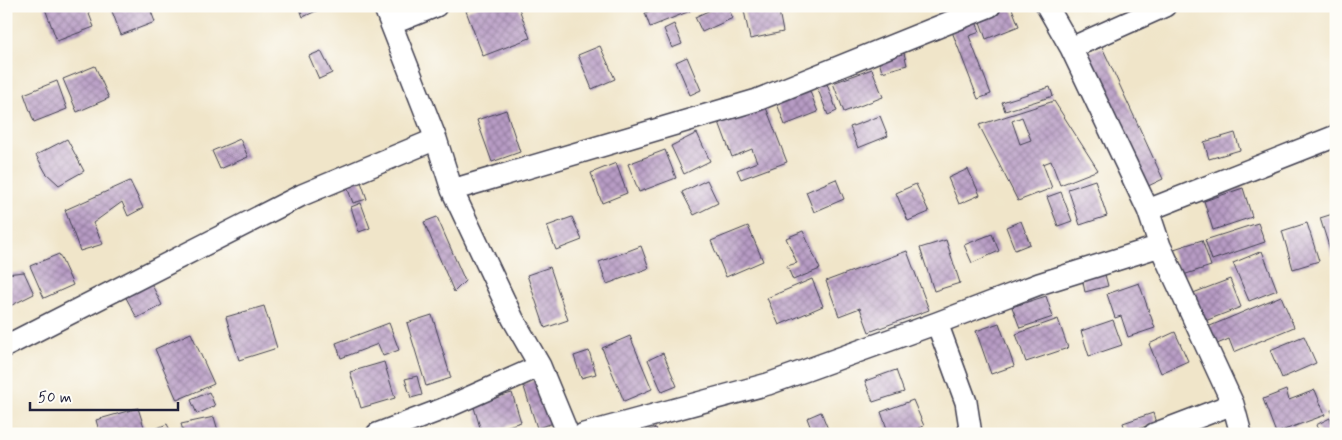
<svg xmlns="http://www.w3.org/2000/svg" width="1342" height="440" viewBox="0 0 1342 440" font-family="Mynerve,sans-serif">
  <defs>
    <pattern id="building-cross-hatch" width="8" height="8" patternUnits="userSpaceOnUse" patternTransform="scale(1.25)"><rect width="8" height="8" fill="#b79bc4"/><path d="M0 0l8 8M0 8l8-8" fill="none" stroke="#947ea0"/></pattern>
  </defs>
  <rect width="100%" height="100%" fill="#fdfcf7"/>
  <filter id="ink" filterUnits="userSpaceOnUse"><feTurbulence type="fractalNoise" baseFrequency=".02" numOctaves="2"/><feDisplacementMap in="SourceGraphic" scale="10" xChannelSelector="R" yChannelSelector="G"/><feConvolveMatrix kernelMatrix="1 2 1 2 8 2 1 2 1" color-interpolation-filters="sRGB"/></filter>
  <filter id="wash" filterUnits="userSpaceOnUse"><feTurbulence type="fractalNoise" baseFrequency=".0096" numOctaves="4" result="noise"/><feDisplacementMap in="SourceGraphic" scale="20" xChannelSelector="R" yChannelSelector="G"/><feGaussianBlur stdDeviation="1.12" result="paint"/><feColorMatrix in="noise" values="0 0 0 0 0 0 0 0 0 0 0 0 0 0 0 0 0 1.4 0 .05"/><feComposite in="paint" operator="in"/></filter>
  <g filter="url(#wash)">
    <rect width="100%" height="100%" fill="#f0e5c9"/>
    <g id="blocks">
      <path fill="url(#building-cross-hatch)" fill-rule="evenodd" d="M44,6H86L94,27L57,41Z
        M110,6H149L155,22L121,35Z
        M299,6H327L303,17Z
        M479,6H518L530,38L483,56L466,11Z
        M661,6H688L690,11L650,27L645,13Z
        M719,6H727L733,18L702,32L695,17Z
        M743,6H778L783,32L750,39Z
        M1003,6H1011L1019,26L986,39L978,16Z
        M975,19L980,32L969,36L991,94L978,99L951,29Z
        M674,24L682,44L672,48L664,29Z
        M600,46L615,79L592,89L578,55Z
        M1102,47L1163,179L1146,187L1085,54Z
        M321,51L332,73L319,79L309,56Z
        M904,53L907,65L882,72L879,61Z
        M687,57L701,90L690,95L676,62Z
        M95,66L109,98L77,112L63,79Z
        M872,69L883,97L844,112L833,83Z
        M825,79L837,111L828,115L815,82Z
        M57,81L67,109L34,122L24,94Z
        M1050,87L1053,96L1005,111L1002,102Z
        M809,89L818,112L785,125L776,101Z
        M1054,101L1098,170L1060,185L1051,161L1043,164L1052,188L1018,201L979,125ZM1022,117L1031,140L1020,144L1012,121Z
        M765,105L787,162L741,179L737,170L757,162L752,149L732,157L719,122Z
        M506,110L520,152L492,162L477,120Z
        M880,116L888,136L858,148L850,127Z
        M697,133L710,161L684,174L671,146Z
        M1235,133L1240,150L1209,159L1204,142Z
        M67,139L84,171L59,185L46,173L36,155Z
        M240,139L248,157L220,169L212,151Z
        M665,150L676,178L639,192L628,164Z
        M616,163L627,193L602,203L591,173Z
        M968,169L980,195L959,204L948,178Z
        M359,176L367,199L353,203L345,181Z
        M836,179L844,199L814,212L806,192Z
        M707,180L718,203L694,215L682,192Z
        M1095,180L1107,216L1080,225L1068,189Z
        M130,181L143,208L128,216L122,202L93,223L103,244L80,251L65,210Z
        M916,184L929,212L908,221L896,193Z
        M1243,188L1252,217L1213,230L1204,201Z
        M1061,192L1072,221L1058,226L1047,197Z
        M361,203L370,228L359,232L351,207Z
        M1336,213V255L1332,256L1320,218Z
        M437,217L465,281L454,292L424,222Z
        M572,217L582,240L556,250L547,226Z
        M1021,221L1030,244L1015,250L1006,227Z
        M1258,223L1265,242L1212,260L1205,240Z
        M1307,223L1319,261L1293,269L1282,231Z
        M748,226L763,261L726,277L711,241Z
        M803,231L820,269L793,280L787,266L797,263L786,238Z
        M992,234L999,251L972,263L964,245Z
        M946,240L960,283L934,291L920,248Z
        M1202,240L1211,266L1180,276L1171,250Z
        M641,246L649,268L607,284L599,262Z
        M907,251L929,310L869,332L860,308L839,316L826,281Z
        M1262,251L1277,290L1249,301L1233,263Z
        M59,254L73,285L44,298L30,266Z
        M550,267L568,320L545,328L527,275Z
        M1104,271L1108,286L1085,292L1082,278Z
        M24,272L34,294L8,307L6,274Z
        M812,279L823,306L779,325L767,298Z
        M1230,279L1241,307L1200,323L1188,295Z
        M150,281L162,305L137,318L124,294Z
        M1139,283L1155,328L1128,337L1121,316L1115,318L1107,294Z
        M1046,296L1053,317L1020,328L1012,307Z
        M1281,296L1294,327L1234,352L1229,339L1210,347L1203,329Z
        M264,306L277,348L239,360L226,317Z
        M432,315L451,378L426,386L407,323Z
        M1058,319L1068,348L1026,362L1016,334Z
        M1113,320L1122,345L1089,356L1081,331Z
        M389,323L399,350L383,356L378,344L341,358L336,343Z
        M999,323L1014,366L991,374L976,331Z
        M1175,332L1188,361L1161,373L1149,344Z
        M191,333L214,384L177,400L155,349Z
        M630,336L652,389L624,401L602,348Z
        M1304,336L1316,363L1282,378L1270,350Z
        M589,351L596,374L581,378L574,356Z
        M663,353L677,386L662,392L648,360Z
        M384,362L395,398L361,408L350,372Z
        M896,370L904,392L873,402L865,381Z
        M417,376L422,395L411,398L405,379Z
        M540,379L554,423L537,428L523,384Z
        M1286,390L1289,400L1315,390L1325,415L1276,433L1263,399Z
        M209,392L215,406L197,414L191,400Z
        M512,393L521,422L482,434L473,404Z
        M913,400L924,426L902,434H889L881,412Z
        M138,408L145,430L127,434L125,428L100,434L96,420Z
        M1336,408V422L1331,410Z
        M821,412L830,434H813L807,418Z
        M1153,413L1156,423L1126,433L1123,423Z
        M214,417L219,434H184L181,424Z
        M1330,418L1336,434H1320L1316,425Z
        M167,424L172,434H157L155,429Z
        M552,428L553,434H534V433Z
        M656,428L658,434H639V433Z
        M803,429L804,434H790V433Z
        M929,429L930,434H917V433Z"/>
    </g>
  </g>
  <g filter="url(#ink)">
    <use href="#blocks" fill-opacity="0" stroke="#413f50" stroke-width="1"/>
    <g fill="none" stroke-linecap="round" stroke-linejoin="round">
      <g stroke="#413f50" stroke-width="24">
        <path id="street" d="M384,6L436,139L452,190L513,319L540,366L568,434
          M1047,6L1071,48L1148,210L1160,246L1233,404L1241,434
          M391,24L436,6
          M1071,48L1165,6
          M452,190L757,100L990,6
          M1148,210L1336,136
          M937,323L966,402L971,434
          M6,346L302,195L436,139
          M377,434L443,409L540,366
          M584,434L768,384L937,323L1039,284L1160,246
          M1154,434L1233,404"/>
      </g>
      <use href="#street" stroke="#fff" stroke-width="21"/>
    </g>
  </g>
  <rect width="1342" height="440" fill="none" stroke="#fdfcf7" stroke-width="25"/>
  <path d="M30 402v8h148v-8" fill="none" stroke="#22223b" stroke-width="2.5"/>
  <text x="38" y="402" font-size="15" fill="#22223b" stroke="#fdfcf7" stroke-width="4" paint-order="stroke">50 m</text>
</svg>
